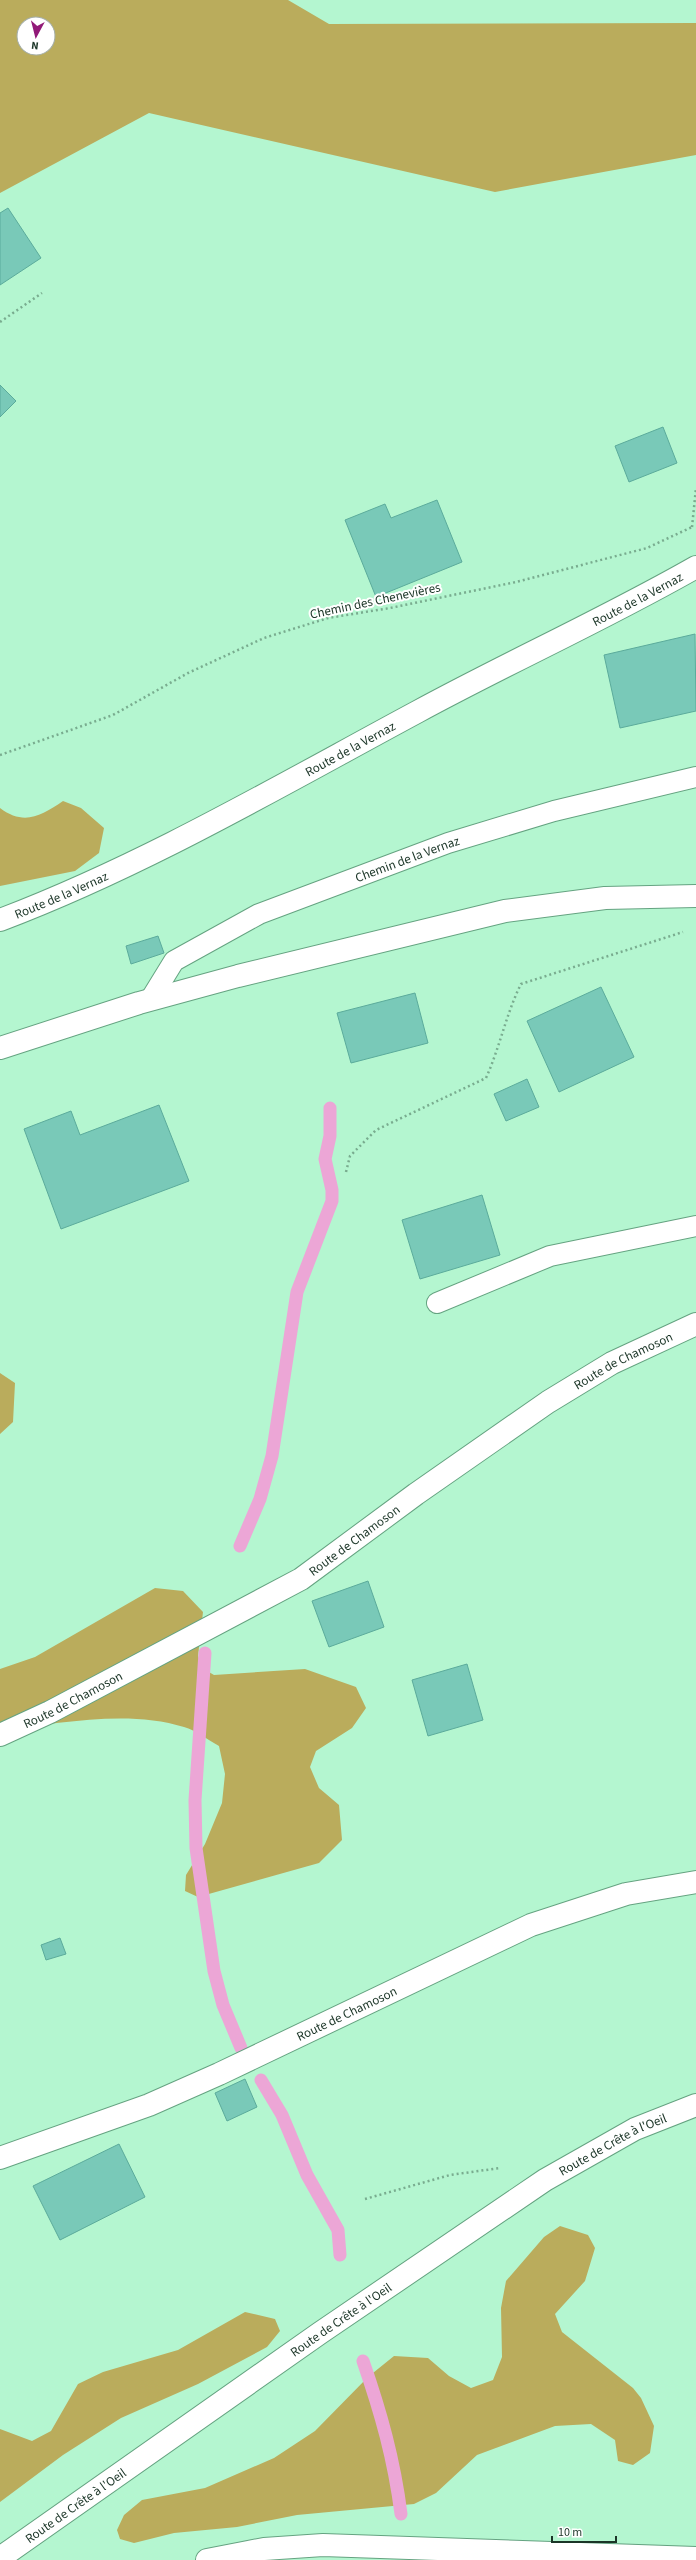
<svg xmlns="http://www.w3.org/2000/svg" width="696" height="2560" viewBox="0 0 696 2560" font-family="'Source Sans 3',sans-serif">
  <rect width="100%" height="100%" fill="#b4f6d0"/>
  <path fill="#baac5c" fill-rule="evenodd" d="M0,0H288L329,24L696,23V155L495,192L149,113L0,193ZM24,24H48V48H24Z
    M63,801L81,808L104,828L99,853L75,871L0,886V808C24,826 41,816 63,801Z
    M0,1373L15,1383L13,1422L0,1434Z
    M155,1588L183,1591L203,1612L198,1656L202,1668L214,1675L305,1669L356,1687L366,1708L352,1728L316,1751L310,1767L319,1788L339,1805L342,1840L319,1863L198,1897L185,1891L186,1875L205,1844L222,1803L225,1774L219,1746C208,1740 196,1730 184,1727C127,1709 57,1724 0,1730V1669L35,1657Z
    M560,2226L588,2235L595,2248L585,2281L555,2314L562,2332L633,2388L641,2398L654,2426L650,2453L633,2465L618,2461L615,2440L591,2424L555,2426L477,2455L436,2493L414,2504L297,2515L237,2527L174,2533L134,2543L120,2539L117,2530L124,2515L142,2500L205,2488L274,2458L315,2431L368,2377L394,2356L428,2358L449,2376L471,2388L493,2380L502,2357L501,2308L506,2281L544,2237Z
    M245,2312L275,2319L280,2331L267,2347L198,2384L121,2418L63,2455L0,2502V2429L32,2441L51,2431L78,2384L103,2372L178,2350Z"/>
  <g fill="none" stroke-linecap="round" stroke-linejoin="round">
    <path stroke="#eca6d6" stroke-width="13" d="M240,1546L260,1499L272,1456L297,1292L332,1201V1190L325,1159L330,1136V1108
      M205,1653L195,1800L196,1848L214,1971L223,2005L241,2048
      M261,2080L282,2115L307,2175L338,2230L340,2255
      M363,2361C381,2413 394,2459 401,2514"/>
  </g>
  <path fill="#79c9b8" stroke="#5bab9b" d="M8,208L41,258L0,285V213Z
    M0,385L16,401L0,417Z
    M663,427L677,463L629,482L615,446Z
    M437,500L462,562L376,597L345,520L385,504L391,518Z
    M695,634L696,711L620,728L604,655Z
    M158,936L164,953L131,964L126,946Z
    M601,987L634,1057L559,1092L527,1021Z
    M415,993L428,1043L351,1063L337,1013Z
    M527,1079L539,1107L506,1121L494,1094Z
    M159,1105L189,1181L61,1229L24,1129L71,1111L80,1135Z
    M482,1195L500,1255L420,1279L402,1220Z
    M368,1581L384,1627L329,1647L312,1601Z
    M467,1664L483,1720L428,1736L412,1680Z
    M60,1938L66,1954L46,1960L41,1945Z
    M245,2079L257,2107L227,2121L215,2093Z
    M119,2144L145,2197L60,2240L33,2186Z"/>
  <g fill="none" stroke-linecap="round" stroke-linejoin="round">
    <g stroke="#65a381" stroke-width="22">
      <g id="service">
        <path id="s1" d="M150,1000L174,961L259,914L448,843L554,811L696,777"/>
        <path d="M437,1303L550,1256L696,1226"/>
      </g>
    </g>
    <g stroke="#65a381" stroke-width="24">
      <g id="minor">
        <path id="s2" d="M0,1735L50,1712L301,1579L416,1494L548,1402L612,1363L696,1324"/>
        <path id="s3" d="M0,2158L149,2105L219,2074L531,1925L626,1894L696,1882"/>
      </g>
    </g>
    <g stroke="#65a381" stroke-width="24">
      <g id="tertiary">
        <path id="s4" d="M0,920C145,865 281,785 417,712C509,662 605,619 696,567"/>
        <path d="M0,1048L139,1003L238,976L505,911L605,898L696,896"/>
        <path id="s5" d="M0,2558L320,2333L545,2180L635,2129L696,2105"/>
        <path d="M207,2560L264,2549L323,2545L696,2558"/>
      </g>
    </g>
    <path stroke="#79ac8f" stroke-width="2.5" stroke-dasharray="2 3" stroke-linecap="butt" d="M0,322L42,293
      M692,527L696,488
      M0,755L113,715L188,673L264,638L328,618L390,608L516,582L647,548L692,527
      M346,1172L350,1156L376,1130L486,1078C500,1047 506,1014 521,984L683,932
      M365,2199L450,2175L500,2168"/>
    <use href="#service" stroke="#fff" stroke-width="20"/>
    <use href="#minor" stroke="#fff" stroke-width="22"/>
    <use href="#tertiary" stroke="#fff" stroke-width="22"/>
  </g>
  <g text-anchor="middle" stroke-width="4" stroke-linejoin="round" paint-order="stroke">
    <g font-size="13" fill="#1b3527" stroke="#fff">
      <text dy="5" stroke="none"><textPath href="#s4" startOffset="714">Route de la Vernaz</textPath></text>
      <text transform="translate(375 600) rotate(-12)" y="5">Chemin des Chenevières</text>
      <text dy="5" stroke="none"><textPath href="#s4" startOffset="390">Route de la Vernaz</textPath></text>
      <text dy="5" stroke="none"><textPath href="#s1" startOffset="301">Chemin de la Vernaz</textPath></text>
      <text dy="5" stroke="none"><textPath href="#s4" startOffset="66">Route de la Vernaz</textPath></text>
      <text dy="5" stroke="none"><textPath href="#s2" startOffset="729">Route de Chamoson</textPath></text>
      <text dy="5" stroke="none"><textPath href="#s2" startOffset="405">Route de Chamoson</textPath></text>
      <text dy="5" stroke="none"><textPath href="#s2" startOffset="81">Route de Chamoson</textPath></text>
      <text dy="5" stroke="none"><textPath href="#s3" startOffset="376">Route de Chamoson</textPath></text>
      <text dy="5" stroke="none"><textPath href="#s5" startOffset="740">Route de Crête à l'Oeil</textPath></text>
      <text dy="5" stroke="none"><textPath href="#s5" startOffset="416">Route de Crête à l'Oeil</textPath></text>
      <text dy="5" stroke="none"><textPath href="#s5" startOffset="92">Route de Crête à l'Oeil</textPath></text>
    </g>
  </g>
  <g transform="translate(36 36) rotate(187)"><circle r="19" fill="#ffffff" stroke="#a4aea9"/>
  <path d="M0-3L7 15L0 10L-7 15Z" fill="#921a78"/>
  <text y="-6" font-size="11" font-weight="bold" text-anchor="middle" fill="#1b3527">N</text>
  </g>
  <path d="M552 2536v6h64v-6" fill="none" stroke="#1b3527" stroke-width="2"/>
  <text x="558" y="2536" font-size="12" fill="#1b3527" stroke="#ffffff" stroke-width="3" paint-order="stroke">10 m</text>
</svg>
